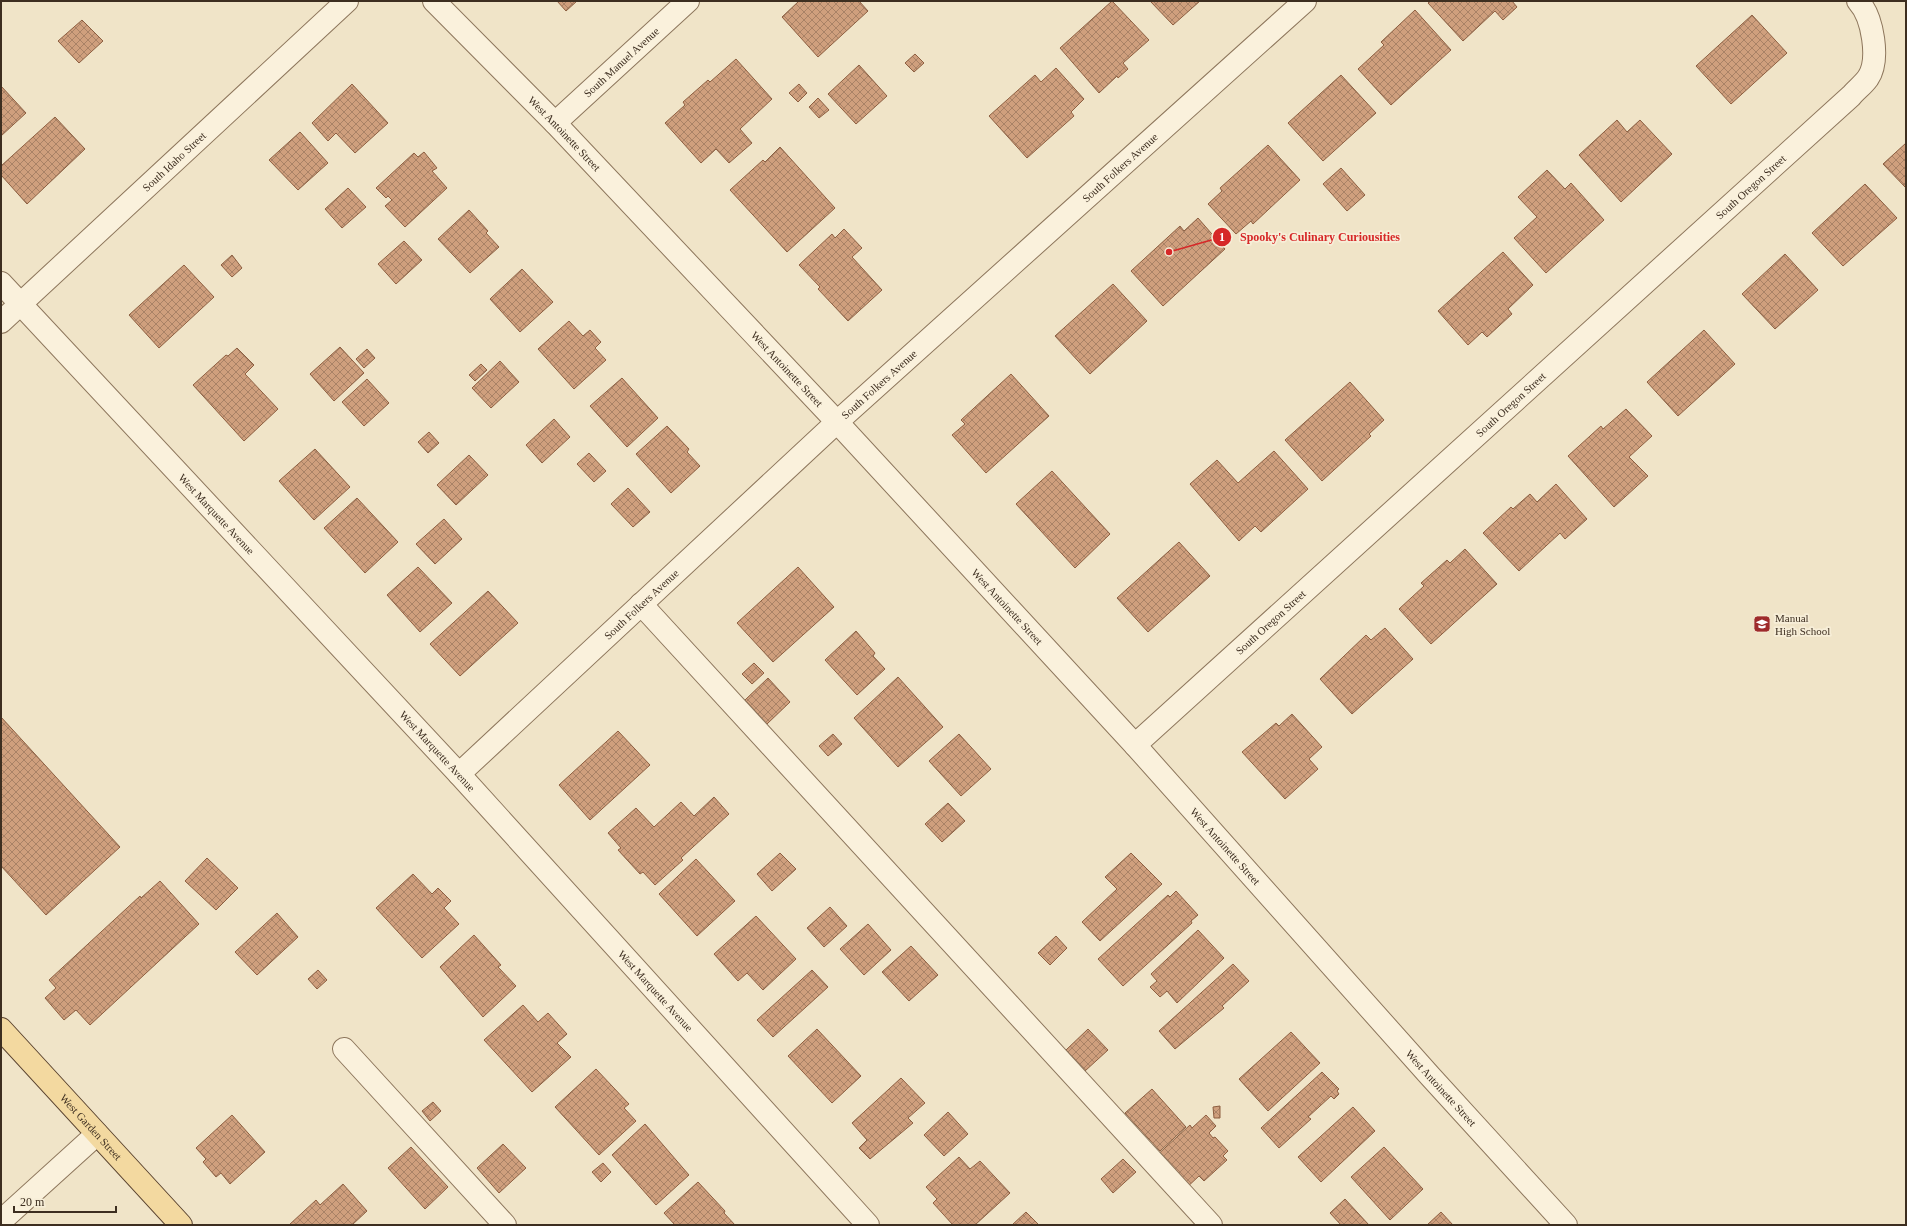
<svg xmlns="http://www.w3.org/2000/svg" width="1907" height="1226" viewBox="0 0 1907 1226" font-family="Georgia,serif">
  <defs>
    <pattern id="building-cross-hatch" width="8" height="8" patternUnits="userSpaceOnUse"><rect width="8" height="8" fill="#cf9f7d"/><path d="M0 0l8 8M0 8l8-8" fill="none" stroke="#a98266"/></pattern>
  </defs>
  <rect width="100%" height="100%" fill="#f0e4c8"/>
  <path fill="url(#building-cross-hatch)" stroke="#8d5f41" d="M557,1H577L566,11Z
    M799,1H859L868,11L818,57L782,17Z
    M1112,1L1149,40L1123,63L1128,69L1118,78L1117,76L1099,93L1060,48Z
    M1150,1H1200L1173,25Z
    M1430,1H1512L1517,7L1503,20L1495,11L1463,41L1428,3Z
    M1415,10L1451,50L1391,105L1358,69L1384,45L1381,42Z
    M1752,15L1787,53L1731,104L1696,66Z
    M82,20L103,41L79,63L58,41Z
    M915,54L924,63L914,72L905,63Z
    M736,59L772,99L740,129L752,143L729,163L716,149L701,163L665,123L685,105L683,102L708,80L710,82Z
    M859,65L887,96L856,124L828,94Z
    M1056,68L1084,99L1071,112L1074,116L1027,158L989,116L1035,75L1041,82Z
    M1341,75L1376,113L1323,161L1288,123Z
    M352,84L388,123L355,153L336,133L328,141L312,123Z
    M799,84L807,93L798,102L789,93Z
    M1,86L26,113L1,136Z
    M818,98L829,110L819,118L809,107Z
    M55,117L85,149L27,204L1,175V166Z
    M1617,120L1627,132L1640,120L1672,154L1621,202L1579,155Z
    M300,132L328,163L298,190L269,160Z
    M1906,143V188L1883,164Z
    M1268,145L1300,180L1253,224L1251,221L1236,234L1208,204L1222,191L1220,188Z
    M780,147L835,208L787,252L730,190L763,160L765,162Z
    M424,152L437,168L432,171L447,188L405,227L385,206L392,200L388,196L386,198L376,188L414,153L418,157Z
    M1341,168L1365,195L1347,211L1323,184Z
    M1547,170L1565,189L1571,183L1604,220L1546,273L1514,238L1537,217L1518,197Z
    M1865,184L1897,218L1843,266L1812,233Z
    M348,188L366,207L342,228L325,209Z
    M469,210L488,231L486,233L499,247L470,273L438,239Z
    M1198,218L1225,249L1163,306L1131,271L1180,226L1184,231Z
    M844,229L862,248L852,257L882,290L848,321L818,289L820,287L799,265L832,234L835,238Z
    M404,241L422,260L396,284L378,264Z
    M1503,252L1533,285L1508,309L1512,314L1487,337L1482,332L1468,345L1438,311Z
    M1785,254L1818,290L1775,329L1742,294Z
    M232,255L242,268L232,277L221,265Z
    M184,265L214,297L159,348L129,315Z
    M522,269L553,302L520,332L490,299Z
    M1113,284L1147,321L1090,374L1055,336Z
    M569,321L583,336L590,330L601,342L595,348L606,360L574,389L538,349Z
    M1704,330L1735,364L1678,416L1647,382Z
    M340,347L364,373L334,401L310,374Z
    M237,348L254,365L245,374L278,409L244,441L193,385L226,355L228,356Z
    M367,349L375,358L364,368L356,359Z
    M500,361L519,382L491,408L472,388Z
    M481,364L487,370L475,381L469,375Z
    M1011,374L1049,416L986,473L952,435L965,424L961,420Z
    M622,378L658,418L627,447L590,406Z
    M367,379L389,403L364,426L342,402Z
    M1350,382L1384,420L1369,434L1371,436L1322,481L1285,440Z
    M1626,409L1652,436L1629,457L1648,476L1614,507L1568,456L1601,426L1603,429Z
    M554,419L570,437L542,463L526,445Z
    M667,426L689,449L687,452L700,466L671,493L636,454Z
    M429,432L439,443L428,453L418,442Z
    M315,449L350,487L314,520L279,481Z
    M1274,451L1308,489L1261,532L1255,526L1239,541L1190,484L1217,460L1238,483Z
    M589,453L606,471L594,482L577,464Z
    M469,455L488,475L456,505L437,485Z
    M1052,471L1110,534L1075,568L1016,504Z
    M1556,484L1587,519L1565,539L1560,533L1519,571L1483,533L1511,507L1513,509L1530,494L1537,502Z
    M628,488L650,512L633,527L611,504Z
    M357,498L398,542L365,573L324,528Z
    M444,519L462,539L435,564L416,544Z
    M1179,542L1210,576L1148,632L1117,598Z
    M1465,549L1497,584L1431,644L1399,609L1424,586L1421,583L1447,560L1450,563Z
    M418,567L452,603L420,632L387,595Z
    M798,567L834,607L773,662L737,623Z
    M488,591L518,623L460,676L430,644Z
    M1385,628L1413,659L1352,714L1320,679L1366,635L1371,640Z
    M856,631L875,653L873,656L885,669L857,695L825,660Z
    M754,663L764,673L752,684L742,674Z
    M898,677L943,727L898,767L854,718Z
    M768,678L790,702L767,724L745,700Z
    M1292,714L1322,747L1309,759L1318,769L1285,799L1242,752L1276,723L1279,726Z
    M1,717L120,847L46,915L1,866Z
    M618,731L650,765L590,820L559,785Z
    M833,734L842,744L828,756L819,746Z
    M959,734L991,769L961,796L929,761Z
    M714,797L729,814L681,858L683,860L655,885L643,872L640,874L618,850L621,848L608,833L636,808L654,827L681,802L694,816Z
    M948,803L965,821L942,842L925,824Z
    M780,853L796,869L772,891L757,874Z
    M1131,853L1162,884L1100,941L1082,922L1117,889L1105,877Z
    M207,858L238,888L216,910L185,881Z
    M696,859L735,901L697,936L659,894Z
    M413,874L432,894L438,888L451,901L444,908L459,924L422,958L376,908Z
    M160,881L199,924L90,1025L76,1010L64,1020L45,998L56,988L49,980L140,896L141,898Z
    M1176,891L1198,915L1191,921L1192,923L1123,986L1098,959L1168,895L1170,897Z
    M830,907L847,926L824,947L807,928Z
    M277,913L298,937L257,975L235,952Z
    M756,916L796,959L763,990L747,973L738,981L714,954Z
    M868,924L891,950L864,975L840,949Z
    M1198,930L1224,958L1177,1003L1167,991L1160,997L1150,987L1157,981L1151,974Z
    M474,935L501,965L498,967L516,986L483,1017L440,967Z
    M1056,936L1067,948L1050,965L1038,953Z
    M911,946L938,975L909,1001L882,972Z
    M1233,964L1249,981L1222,1006L1224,1008L1175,1049L1159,1031Z
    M318,970L327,980L317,989L308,979Z
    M812,970L828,987L773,1037L757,1020Z
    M523,1005L538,1022L548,1013L567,1034L557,1043L571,1057L532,1092L484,1040Z
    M817,1029L861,1076L832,1103L788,1056Z
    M1088,1029L1108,1050L1085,1071L1066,1050Z
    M1291,1032L1320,1063L1268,1111L1239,1079Z
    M596,1069L629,1104L624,1108L636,1121L599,1155L555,1107Z
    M1322,1072L1339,1089L1337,1091L1339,1094L1334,1099L1331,1096L1308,1117L1311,1119L1279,1148L1261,1128Z
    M901,1078L925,1103L908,1118L913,1123L870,1159L859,1148L867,1140L852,1123Z
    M1152,1089L1186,1127L1160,1151L1125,1113Z
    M433,1102L441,1111L430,1121L422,1111Z
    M1220,1106V1118H1214L1213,1107Z
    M1353,1107L1375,1131L1321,1182L1298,1157Z
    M948,1112L968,1134L944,1156L924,1135Z
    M232,1115L265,1152L230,1184L221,1173L216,1177L203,1162L206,1159L196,1148Z
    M1206,1115L1216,1126L1209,1133L1213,1138L1215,1137L1228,1151L1223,1156L1227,1160L1204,1181L1199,1176L1184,1190L1154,1158L1190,1125L1192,1128Z
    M645,1124L689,1175L656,1205L612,1155Z
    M503,1144L526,1168L499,1193L477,1168Z
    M411,1147L448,1187L425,1209L388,1168Z
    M1384,1147L1423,1189L1390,1220L1351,1177Z
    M959,1157L970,1169L980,1161L1010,1193L975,1225H953L933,1203L937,1199L926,1187Z
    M1123,1159L1136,1172L1113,1193L1101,1179Z
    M603,1163L611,1172L601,1182L592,1172Z
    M698,1182L725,1211L724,1213L735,1225H675L664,1213Z
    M343,1184L367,1211L352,1225H289L316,1200L320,1205Z
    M1345,1199L1369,1225H1341L1330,1213Z
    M1026,1212L1039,1225H1012Z
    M1441,1212L1453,1225H1427Z"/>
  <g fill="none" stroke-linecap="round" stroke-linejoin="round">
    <g stroke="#8d765c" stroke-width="24">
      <g id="minor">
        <path id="s1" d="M434,1L555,123L837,422L1135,745L1430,1076L1566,1225"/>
        <path id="s2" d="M555,123L688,1"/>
        <path id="s3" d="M1,283L459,774L868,1225"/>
        <path id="s4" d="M1,322L347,1"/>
        <path d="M641,604L1211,1225"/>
        <path id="s5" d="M1135,745L1851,96C1856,90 1863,85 1868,78C1880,60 1873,17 1858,1"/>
        <path id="s6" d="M459,774L837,422L1305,1"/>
        <path d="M344,1049L505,1225"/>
        <path d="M1,1221L97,1134"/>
      </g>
    </g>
    <g stroke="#5b4430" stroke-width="24">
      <g id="major">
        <path id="s7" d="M1,1029L181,1225"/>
      </g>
    </g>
    <use href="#minor" stroke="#faf1dc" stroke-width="22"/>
    <use href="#major" stroke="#f3d9a0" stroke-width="22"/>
  </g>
  <defs>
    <g id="school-square" transform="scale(0.9)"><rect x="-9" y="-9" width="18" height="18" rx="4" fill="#9e2a2b" stroke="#f7eed8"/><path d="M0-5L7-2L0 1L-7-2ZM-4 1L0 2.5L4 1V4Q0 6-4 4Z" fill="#fff"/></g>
  </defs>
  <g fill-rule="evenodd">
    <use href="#school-square" x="1762" y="624"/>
  </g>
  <g text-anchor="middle" stroke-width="3.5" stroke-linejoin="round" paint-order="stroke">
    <g font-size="11" fill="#3d2e20" stroke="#f7eed8">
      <text dy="4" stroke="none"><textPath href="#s2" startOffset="90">South Manuel Avenue</textPath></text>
      <text dy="4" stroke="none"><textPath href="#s1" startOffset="186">West Antoinette Street</textPath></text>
      <text dy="4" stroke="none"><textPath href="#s4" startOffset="236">South Idaho Street</textPath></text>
      <text dy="4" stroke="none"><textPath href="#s6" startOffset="897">South Folkers Avenue</textPath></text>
      <text dy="4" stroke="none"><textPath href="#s5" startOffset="831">South Oregon Street</textPath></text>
      <text dy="4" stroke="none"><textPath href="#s1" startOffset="510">West Antoinette Street</textPath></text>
      <text dy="4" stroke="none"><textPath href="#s6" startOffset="573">South Folkers Avenue</textPath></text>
      <text dy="4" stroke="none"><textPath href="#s5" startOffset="507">South Oregon Street</textPath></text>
      <text dy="4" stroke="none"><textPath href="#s3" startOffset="316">West Marquette Avenue</textPath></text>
      <text dy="4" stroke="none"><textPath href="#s6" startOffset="249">South Folkers Avenue</textPath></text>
      <text dy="4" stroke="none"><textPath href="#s1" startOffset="834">West Antoinette Street</textPath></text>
      <text dy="4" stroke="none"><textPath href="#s5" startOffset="183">South Oregon Street</textPath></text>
      <text dy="4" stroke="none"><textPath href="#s3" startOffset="640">West Marquette Avenue</textPath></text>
      <text dy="4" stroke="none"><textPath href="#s1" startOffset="1158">West Antoinette Street</textPath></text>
      <text dy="4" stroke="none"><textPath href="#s3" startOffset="964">West Marquette Avenue</textPath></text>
      <text dy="4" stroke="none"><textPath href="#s1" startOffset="1482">West Antoinette Street</textPath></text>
      <text dy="4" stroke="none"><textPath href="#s7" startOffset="133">West Garden Street</textPath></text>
    </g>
    <g font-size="11" fill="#3d2e20" stroke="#f7eed8" text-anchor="start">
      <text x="1775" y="622">Manual<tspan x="1775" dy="13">High School</tspan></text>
    </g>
  </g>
  <path fill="none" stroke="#d62828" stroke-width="1.5" d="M1169 252L1222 237"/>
  <g fill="#d62828" stroke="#f7eed8" stroke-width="1.5">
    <circle cx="1169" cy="252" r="4"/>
    <circle cx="1222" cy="237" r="10"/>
  </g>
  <g font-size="12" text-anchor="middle" font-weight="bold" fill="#fff">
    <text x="1222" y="241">1</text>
  </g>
  <g font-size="12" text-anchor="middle" font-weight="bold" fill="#d62828" stroke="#f7eed8" stroke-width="3.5" stroke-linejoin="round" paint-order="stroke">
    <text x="1320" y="241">Spooky's Culinary Curiousities</text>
  </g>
  <rect width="1907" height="1226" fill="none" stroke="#3d2e20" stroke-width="4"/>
  <path d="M14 1206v6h102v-6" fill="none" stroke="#3d2e20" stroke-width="2"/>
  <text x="20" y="1206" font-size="12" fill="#3d2e20" stroke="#f7eed8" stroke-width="3" paint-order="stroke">20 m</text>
</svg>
